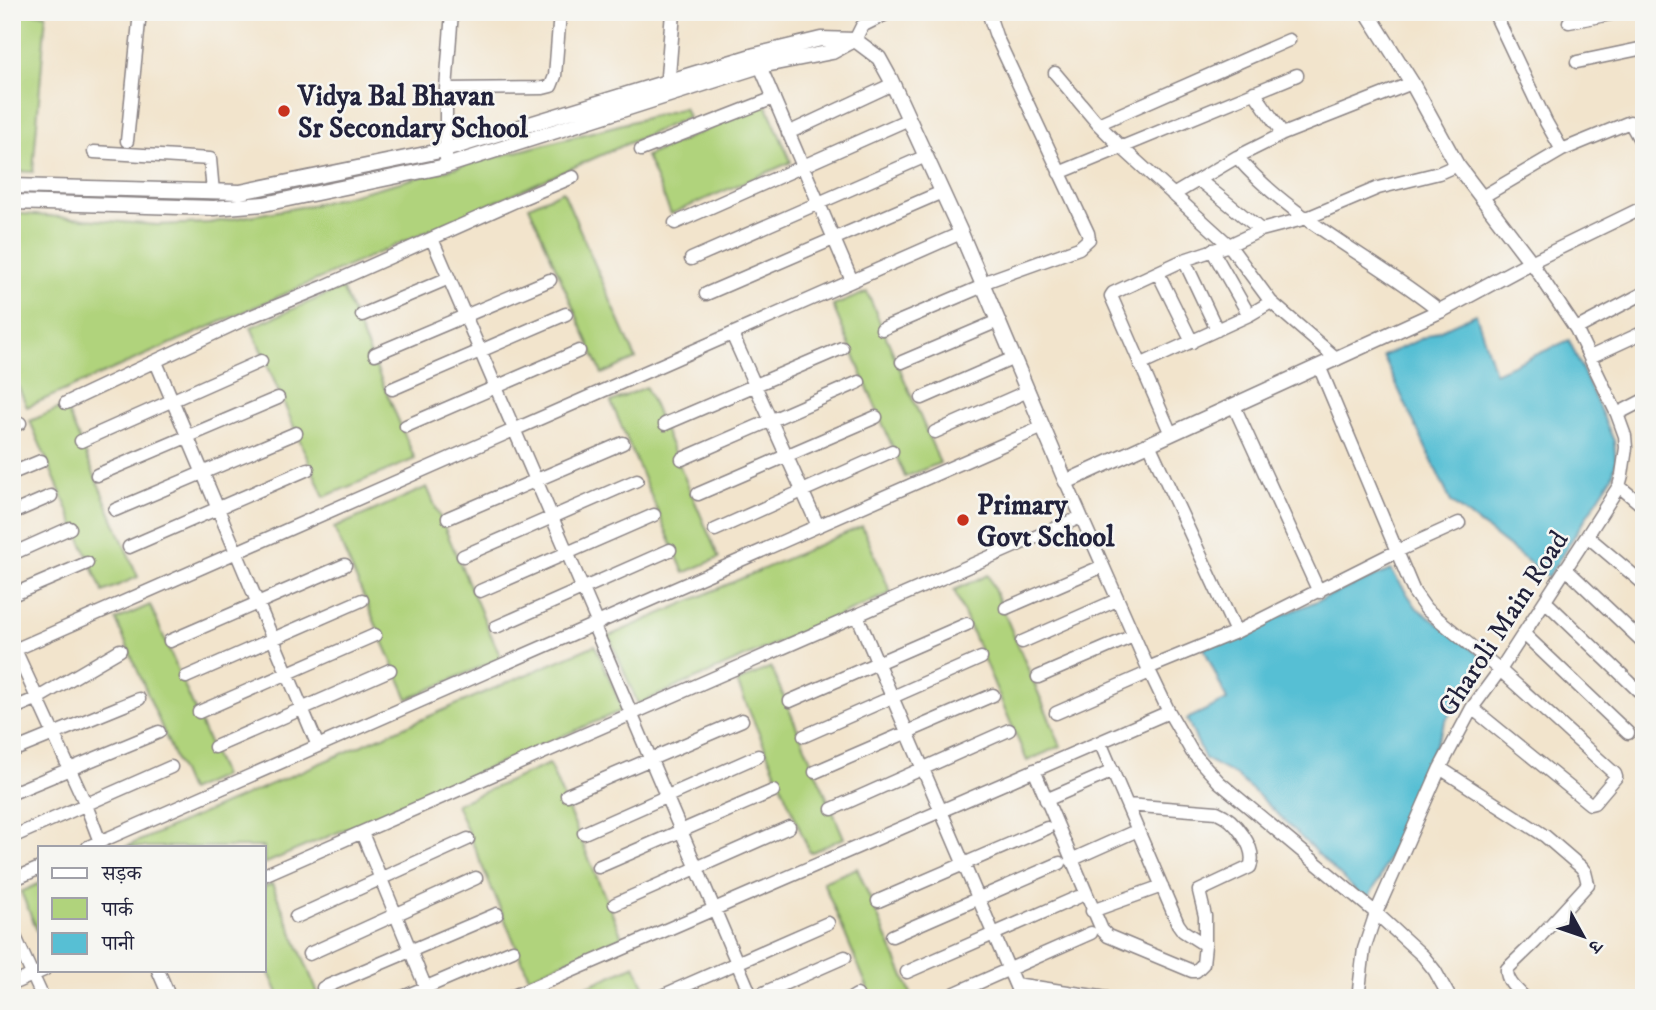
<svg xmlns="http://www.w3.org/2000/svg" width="1656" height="1010" viewBox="0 0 1656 1010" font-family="'IM FELL DW Pica','Noto Serif Devanagari',serif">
  <rect width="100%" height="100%" fill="#f6f6f2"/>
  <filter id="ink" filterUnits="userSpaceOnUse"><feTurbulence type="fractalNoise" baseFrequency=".0143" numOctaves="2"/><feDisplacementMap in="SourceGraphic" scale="14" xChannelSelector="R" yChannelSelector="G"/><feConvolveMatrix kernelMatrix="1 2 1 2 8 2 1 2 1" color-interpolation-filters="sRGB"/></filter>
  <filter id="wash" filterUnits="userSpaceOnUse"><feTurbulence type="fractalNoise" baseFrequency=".00686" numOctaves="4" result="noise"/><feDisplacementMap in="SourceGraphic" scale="28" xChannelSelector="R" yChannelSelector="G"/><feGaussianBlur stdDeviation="1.57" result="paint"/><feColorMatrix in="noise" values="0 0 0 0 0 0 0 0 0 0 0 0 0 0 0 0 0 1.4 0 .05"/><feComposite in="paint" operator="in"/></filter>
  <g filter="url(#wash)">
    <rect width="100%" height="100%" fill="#f2e4cc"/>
    <path fill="#b0d37c" stroke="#697a5c" stroke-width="2" d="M12,12L46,14L33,172L12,171Z
      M766,104L791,162L671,214L646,156Z
      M684,108L688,117L27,407L12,372V213L157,225L209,223L312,205Z
      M563,191L636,359L602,374L529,206Z
      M342,288L415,459L324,497L251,327Z
      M867,292L940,463L905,477L833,306Z
      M646,387L719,558L684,573L611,402Z
      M65,406L138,577L103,592L30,421Z
      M427,487L501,658L408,699L334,528Z
      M862,526L891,593L638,704L609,636Z
      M988,575L1061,746L1027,761L954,590Z
      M150,605L223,776L189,791L116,620Z
      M595,645L623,710L264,864V847H125Z
      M771,667L844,838L810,853L737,682Z
      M549,764L622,937L529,977L456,804Z
      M857,868L913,998H872L823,882Z
      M40,883V937L21,892Z
      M272,884L320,998H280L264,961V887Z
      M635,965L649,998H561Z"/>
    <path fill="#57bfd4" stroke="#3c7088" stroke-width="2" d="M1476,314L1495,373L1569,340L1614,441L1616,462L1612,477L1548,577L1451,502L1383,356Z
      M1391,570L1417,608L1486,660L1446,720L1379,880L1366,901L1258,795L1235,775L1205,759L1187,719L1227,700L1204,648Z"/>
  </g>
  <g filter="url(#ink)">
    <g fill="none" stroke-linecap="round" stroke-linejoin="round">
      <g stroke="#8a8384" stroke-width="15">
        <path id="minor" d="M1569,22L1621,12
          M855,40L862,26L890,12
          M757,59L852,281
          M1577,62L1644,48
          M1055,73L1098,124L1121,147L1229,245L1271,302L1337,359
          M446,89L543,88L551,86L555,76L560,12
          M1254,92L1283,134
          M1098,124L1289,40
          M788,133L893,84
          M127,141L140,12
          M641,150L774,98
          M1562,150L1630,122L1644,147
          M94,152L210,159L213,192
          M1237,157C1293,222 1375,258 1440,311
          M446,159V89L452,12
          M1059,173L1297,75
          M1199,180L1261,230
          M1173,195L1237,157L1283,134L1412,83
          M1482,197L1562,150L1546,122L1494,12
          M675,223L909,119
          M432,239L598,624
          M1212,250L1249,315
          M691,259L926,156
          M1184,260L1217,330
          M1158,273L1192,342
          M982,283L1079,248L1089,239L1088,233L996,36L988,12
          M706,294L942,192
          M362,315L449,278
          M882,329L983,286
          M1576,329L1644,293
          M732,334L818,526
          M375,354L550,280
          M1590,357L1644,332
          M156,362L318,746
          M902,362L998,321
          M1140,365L1249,315L1271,302
          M1319,366L1414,592L1426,609L1500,670L1615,774L1616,777L1594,803L1590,804L1472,708
          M392,389L566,314
          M922,398L1014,358
          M66,403L247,318L323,287L518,200L573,177
          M1234,406L1319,592
          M1617,414L1644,400
          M665,424L842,348
          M406,426L579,351
          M12,427L20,423
          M935,432L1028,391
          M1171,434L1111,296L1113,293L1184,260L1229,245L1261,230L1307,218L1378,188L1439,173L1457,165
          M81,441L261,361
          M1149,444L1236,632
          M682,459L859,382
          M12,473L41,461
          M97,475L278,398
          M1066,482L1148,668L1169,712L1192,752L1219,782L1376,913L1423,956L1435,971L1450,998
          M1619,486L1644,507
          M698,494L876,417
          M115,510L296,433
          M12,513L51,496
          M448,518L623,443
          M715,530L892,451
          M1587,536L1644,584
          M129,547L308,469
          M12,554L70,528
          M463,556L637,480
          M1565,568L1644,643
          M480,591L654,515
          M12,595L87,563
          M1545,601L1644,696
          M1006,608L1103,566
          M857,615L1021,998
          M594,626L752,998
          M496,627L670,550
          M1524,634L1628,733
          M170,641L345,565
          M1022,642L1117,600
          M12,643L86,805L100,842
          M12,651L961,233
          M1148,668L1236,632L1395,552L1459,523
          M186,677L362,600
          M1038,677L1133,636
          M790,701L967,624
          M12,709L38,698L120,650
          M199,712L375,635
          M1056,713L1150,672
          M804,736L981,658
          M1100,742L1178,924L1183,931L1205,945
          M215,747L390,670
          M12,751L139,699
          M1440,768L1545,836L1581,867L1585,872L1588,884L1535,942L1507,969C1506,981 1516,989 1525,998
          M1034,770L1102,930L1108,936L1192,971H1196L1203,964L1205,945V916L1199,891L1250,867C1258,848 1234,819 1217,812L1127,805
          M815,772L993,695
          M12,793L159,732
          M567,795L742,720
          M1046,800L1113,771
          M832,809L1009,730
          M362,833L430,998
          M584,833L758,756
          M12,837L171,767
          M88,847L1043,427
          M1071,860L1138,830
          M598,867L773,791
          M264,875L1081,517
          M12,880L40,868
          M878,901L1047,828
          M615,904L789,827
          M1092,911L1162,886
          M296,917L468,839
          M12,930L43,998
          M892,936L1060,863
          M309,954L476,878
          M158,970L170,998
          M907,972L1078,897
          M12,984L44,970
          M1015,984L1107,998
          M323,988L497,914
          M401,998L513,950
          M509,998L1169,712
          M657,998L828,923
          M752,998L845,957
          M852,998L857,995
          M944,998L1091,933
          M1358,998L1364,949L1376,913L1440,768L1472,708L1500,670L1587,536L1619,486L1622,475L1626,448L1625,436L1617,414L1576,329L1531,262L1644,207"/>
      </g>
      <g stroke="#8a8384" stroke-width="17">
        <path id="tertiary" d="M667,89L673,12
          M12,186L240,192L445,150L755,55L821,39L855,40L879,58L890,78L961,233L1066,482L1440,311L1531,262L1457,165L1412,83L1367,12
          M12,202L214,208L264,204L446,166L760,66L832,52L854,40"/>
      </g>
      <use href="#minor" stroke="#fff" stroke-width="12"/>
      <use href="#tertiary" stroke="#fff" stroke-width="14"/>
    </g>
  </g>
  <g fill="#c8321e" stroke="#f6f6f2" stroke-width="2.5">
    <circle cx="284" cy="111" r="7"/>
    <circle cx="963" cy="520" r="7"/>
  </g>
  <g text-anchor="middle" stroke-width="5" stroke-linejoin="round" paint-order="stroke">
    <g font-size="28" font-weight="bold" fill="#22223b" stroke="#f6f6f2" text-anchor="start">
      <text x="298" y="105">Vidya Bal Bhavan<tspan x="298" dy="32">Sr Secondary School</tspan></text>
      <text x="977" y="514">Primary<tspan x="977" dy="32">Govt School</tspan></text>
    </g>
    <g font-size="28" fill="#22223b" stroke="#f6f6f2">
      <text transform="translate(1502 623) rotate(-57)" y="10">Gharoli Main Road</text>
    </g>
  </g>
  <rect width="1656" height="1010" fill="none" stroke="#f6f6f2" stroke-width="42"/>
  <rect x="38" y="846" width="228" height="126" fill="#f6f6f2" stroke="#a1a1a9" stroke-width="2"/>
  <rect x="52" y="868" width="35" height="10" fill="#ffffff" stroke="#a1a1a9" stroke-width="2"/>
  <text x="102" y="880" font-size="21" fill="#22223b">सड़क</text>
  <rect x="52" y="898" width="35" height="21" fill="#b0d37c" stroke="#a1a1a9" stroke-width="2"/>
  <text x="102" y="916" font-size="21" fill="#22223b">पार्क</text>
  <rect x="52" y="933" width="35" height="21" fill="#57bfd4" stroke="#a1a1a9" stroke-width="2"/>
  <text x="102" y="950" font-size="21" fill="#22223b">पानी</text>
  <g transform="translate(1583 936) rotate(130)" stroke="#f6f6f2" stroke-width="5" paint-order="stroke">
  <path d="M0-5L12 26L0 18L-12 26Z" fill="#22223b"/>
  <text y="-10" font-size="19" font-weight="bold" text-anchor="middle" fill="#22223b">उ</text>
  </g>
</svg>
